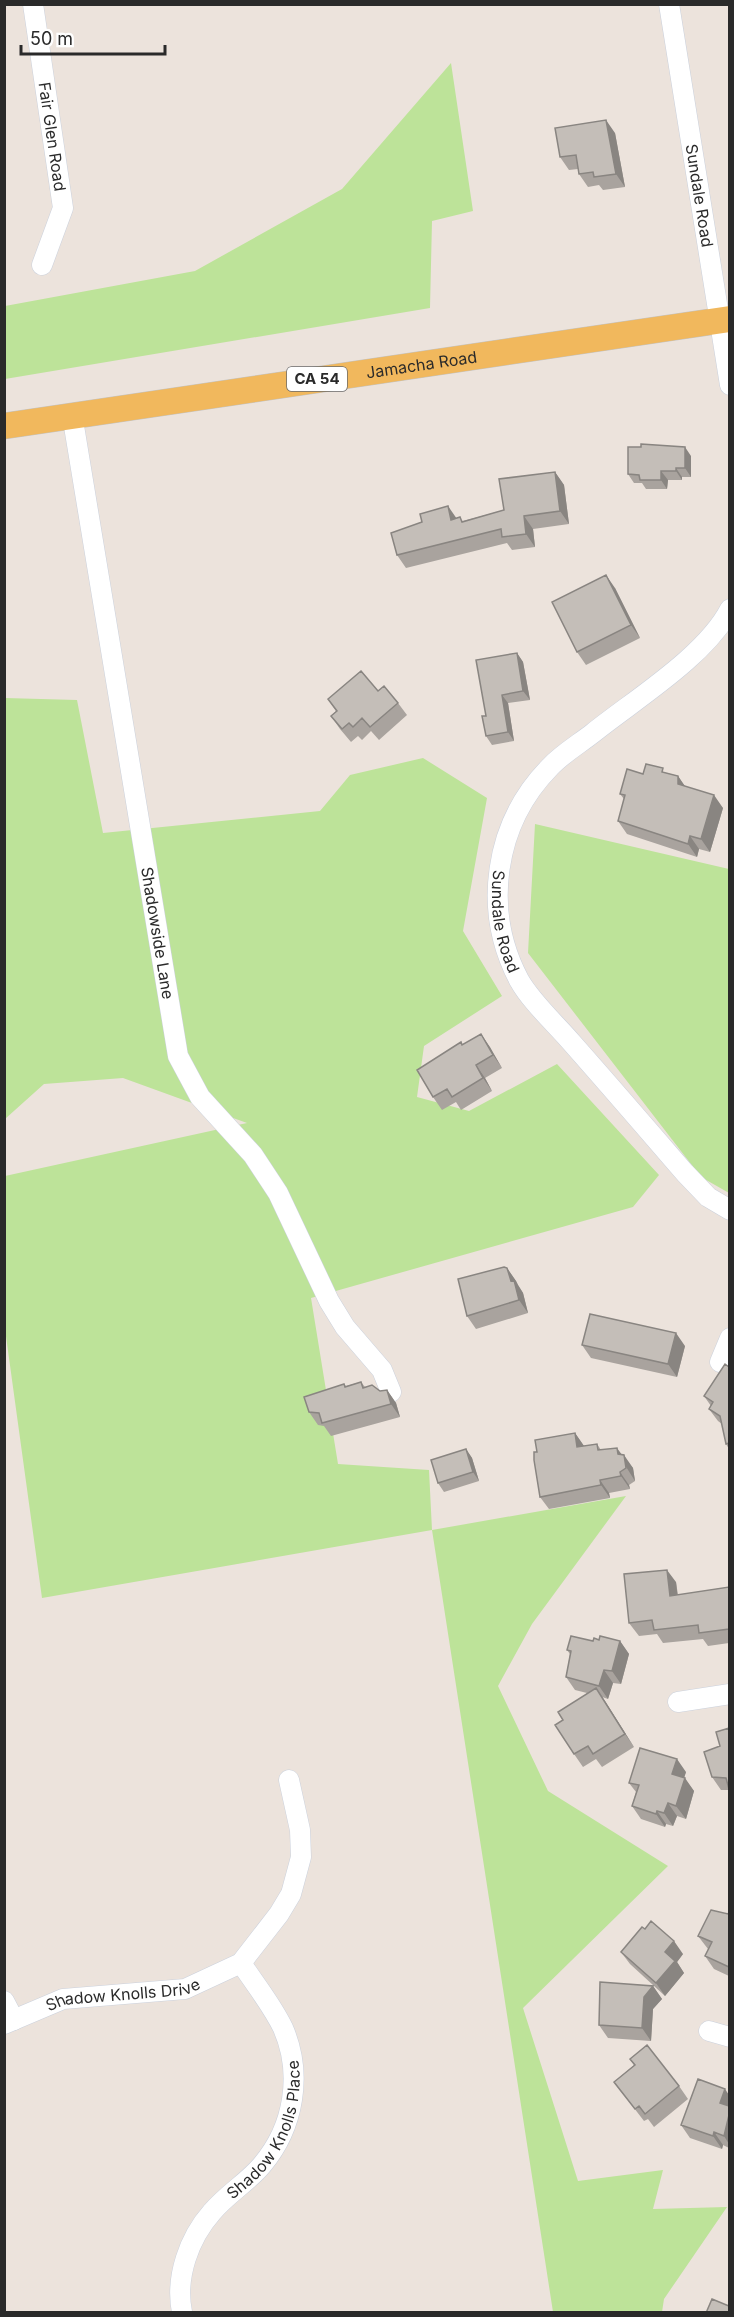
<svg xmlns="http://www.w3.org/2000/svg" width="734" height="2317" viewBox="0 0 734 2317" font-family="Inter,sans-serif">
  <rect width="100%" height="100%" fill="#ece3dc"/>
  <path fill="#bde399" d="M451,63L473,211L432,221L430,308L5,379V306L195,271L342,189Z
    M5,698L77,700L103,833L320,811L350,775L423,758L487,798L463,931L502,996L424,1046L417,1097L469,1111L557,1064L659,1175L633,1207L311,1298L338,1464L429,1470L432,1530L626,1496L532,1624L498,1686L548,1791L668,1866L523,2008L578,2181L663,2170L653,2209L727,2207L664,2299L662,2312H553L432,1530L42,1598L5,1329V1176L247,1123L123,1078L44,1084L5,1119Z
    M535,824L729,869V1193L701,1177L528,953Z"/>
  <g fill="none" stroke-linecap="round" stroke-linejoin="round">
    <g stroke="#cbd1dc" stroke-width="21">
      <g id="minor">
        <path id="s1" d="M33,4L63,208L42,265"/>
        <path id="s2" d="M669,4L730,385"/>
        <path id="s3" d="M72,414L178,1056L200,1097L253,1155L278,1193L329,1301L345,1327L382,1370L391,1392"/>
        <path id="s4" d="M730,609C706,656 634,700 593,733C579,744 562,754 550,767C494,824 482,910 519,980C532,1003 555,1023 572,1043C610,1086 647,1129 685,1173L708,1197L730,1210"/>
        <path d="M720,1362L730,1338"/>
        <path d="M678,1702L730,1694"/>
        <path d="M4,2001L14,2020"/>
        <path id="s5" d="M4,2024L63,1999L185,1989L241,1963L279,1914L291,1894L301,1857L300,1830L289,1780"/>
        <path d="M709,2031L730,2037"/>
        <path id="s6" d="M182,2312C175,2277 189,2238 212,2212C227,2194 248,2182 262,2165C294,2127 303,2074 283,2028C272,2005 255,1984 241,1963"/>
      </g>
    </g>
    <g stroke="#c3c3c3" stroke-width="27">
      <g id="major">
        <path id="s7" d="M4,426L730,319"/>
      </g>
    </g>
    <use href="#minor" stroke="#fff" stroke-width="20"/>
    <use href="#major" stroke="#f1b85d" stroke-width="26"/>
  </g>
  <path fill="#a9a39e" d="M615,133L625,187L603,190L599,185L588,187L579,174L578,169L569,170L560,157Z
    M691,456V477H682V480H668L667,489H646L642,483H634L628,474Z
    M555,472L564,485L569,524L533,529L535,547L512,550L507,543L406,568L397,555L422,522L456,518L463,521L504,510Z
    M615,588L640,638L586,665L577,652Z
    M517,653L523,662L530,700L508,703L514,741L492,745L486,736V716Z
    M378,691L398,703L407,715L379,740L371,731L362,740L358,736L351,742L340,729L331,716L336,711L328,699Z
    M666,773L678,776L685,787L723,808L710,852L699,849L697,857L627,834L618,821L624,799L620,794L643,774Z
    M481,1034L502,1068L485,1078L492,1091L461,1110L456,1102L442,1110L433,1097L463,1045Z
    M507,1268L516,1281L518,1285L523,1293L528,1313L476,1329L467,1316Z
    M582,1345L685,1346L677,1377L591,1358Z
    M729,1367V1449L726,1444L722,1424L718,1421L709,1409L711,1406L704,1396Z
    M361,1382L365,1387L380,1391L387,1390L396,1403L400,1417L331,1436L324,1426L318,1425L309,1412L344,1384L346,1386Z
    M575,1433L584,1446L597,1444L601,1450L621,1454L633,1468L635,1481L629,1485L630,1489L609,1493L610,1498L549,1509L540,1497L537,1452Z
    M466,1449L472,1458L479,1481L444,1492L438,1483Z
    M676,1582L678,1595L729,1587V1643L708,1646L703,1639L663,1643L657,1634L639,1636L629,1623Z
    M599,1640L620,1641L629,1654L621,1684L613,1683L608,1699L602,1697L634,1747L602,1767L596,1759L583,1767L574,1754L563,1720L587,1693L575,1690L566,1677L570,1654L567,1650Z
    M720,1746L729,1790H721L712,1777Z
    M686,1772L684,1778L694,1791L686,1819L677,1816L673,1826L666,1824L665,1827L641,1819L632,1806L636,1792L629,1783Z
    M729,1912V1976L714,1969L705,1956L708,1949L698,1936L728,1914Z
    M621,1952L683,1954L677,1962L684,1973L665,1996L630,1964Z
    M653,1986L662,1999L653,2009L651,2041L608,2038L599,2025Z
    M630,2059L679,2086L688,2099L654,2127L648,2119L644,2121L614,2082L634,2065Z
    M729,2095V2148L723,2145L722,2149L690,2138L681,2125Z"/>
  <path fill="#898581" d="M606,120L615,133L625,187L616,174Z
    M685,447L691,456V477L685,468Z
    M676,468L682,477V480L676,471Z
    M661,471L668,480L667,489L661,480Z
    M555,472L564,485L569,524L560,511Z
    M448,506L457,519L451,520Z
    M524,516L533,529L535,547L526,534Z
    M606,575L615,588L640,638L631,625Z
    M517,653L523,662L530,700L523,691Z
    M502,695L508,703L514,741L508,732Z
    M678,776L687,789L678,784Z
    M714,795L723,808L710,852L701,839Z
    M690,836L699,849L697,857L688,844Z
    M481,1034L490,1047L502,1068L493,1055Z
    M476,1065L485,1078L492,1091L483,1078Z
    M507,1268L516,1281L518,1285L523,1293L528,1313L519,1300L511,1281Z
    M676,1333L685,1346L677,1377L668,1364Z
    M387,1390L396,1403L400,1417L391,1404Z
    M575,1433L584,1446L577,1447Z
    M617,1448L625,1459L624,1455L633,1468L635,1481L618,1454Z
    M466,1449L472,1458L479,1481L473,1472Z
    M620,1472L629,1485L630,1489L621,1476Z
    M600,1480L609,1493L610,1498L601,1485Z
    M667,1570L676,1582L679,1609L670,1596Z
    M620,1641L629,1654L621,1684L612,1671Z
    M604,1670L613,1683L608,1699L599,1686Z
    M596,1688L605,1701L634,1747L625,1734Z
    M677,1759L686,1772L681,1787L672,1774Z
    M685,1778L694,1791L686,1819L676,1806Z
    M668,1803L677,1816L673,1826L664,1813Z
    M657,1811L666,1824L665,1827L656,1814Z
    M674,1941L683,1954L677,1962L684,1973L665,1996L656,1983L665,1952Z
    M653,1986L662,1999L653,2009L651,2041L642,2028L644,1997Z
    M725,2089L729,2095V2116L720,2103Z
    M729,2115V2144L724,2136Z
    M714,2132L723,2145L722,2149L713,2136Z"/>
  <path fill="#c4beb8" stroke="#898581" stroke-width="1.5" d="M606,120L616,174L594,177L593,172L579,174L576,155L560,157L555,128Z
    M641,444L685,447V468H676V471H661V480H640L639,475L628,474V447H641Z
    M555,472L560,511L524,516L526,534L502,537L501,529L397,555L391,533L422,522L420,514L448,506L451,520L460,517L462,522L504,510L499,479Z
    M606,575L631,625L577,652L552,602Z
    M517,653L523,691L502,695L508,732L486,736L482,716H486L476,660Z
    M361,671L378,691L384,686L398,703L370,727L362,718L353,727L349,723L342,729L331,716L337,711L328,699Z
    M646,764L663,768L662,772L678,776V784L714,795L701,839L690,836L688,844L618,821L625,795L620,794L627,769L643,774Z
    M481,1034L493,1055L476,1065L483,1078L452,1097L447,1089L433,1097L417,1070L461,1042L462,1045Z
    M504,1267L507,1268L511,1281L514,1280L519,1300L467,1316L458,1279Z
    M590,1314L676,1333L668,1364L582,1345Z
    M725,1364L729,1367V1443L726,1444L720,1416L709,1409L713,1402L704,1396Z
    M361,1382L363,1388L372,1385L380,1391L387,1390L391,1404L322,1423L319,1413L309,1412L304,1397L344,1384L345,1387Z
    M575,1433L577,1447L597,1444L598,1450L617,1448L618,1454L624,1455L626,1468L620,1472L621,1476L600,1480L601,1485L540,1497L534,1460V1452H537L535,1440Z
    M466,1449L473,1472L438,1483L431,1460Z
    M667,1570L670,1596L729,1587V1629L699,1633L698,1625L654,1630L652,1620L629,1623L624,1574Z
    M571,1636L593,1641L594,1638L599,1640L600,1636L620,1641L612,1671L604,1670L599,1686L566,1677L571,1651L567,1650Z
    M596,1688L625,1734L593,1754L588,1746L574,1754L555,1725L563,1720L558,1712Z
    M729,1728V1789L726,1778L712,1777L704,1752L720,1746L716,1732Z
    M640,1748L677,1759L672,1774L685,1778L676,1806L668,1803L664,1813L657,1811L656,1814L632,1806L639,1785L629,1783Z
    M711,1910L728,1914L729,1912V1967L705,1956L712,1942L698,1936Z
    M651,1921L674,1941L665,1952L675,1961L656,1983L621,1952L642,1927L645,1929Z
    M600,1982L653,1986L644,1997L642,2028L599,2025Z
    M647,2045L679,2086L645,2114L639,2106L635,2109L614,2082L635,2065L630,2059Z
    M698,2079L725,2089L720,2103L729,2106V2115L724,2136L714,2132L713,2136L681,2125Z
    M712,2299L729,2306V2313H706Z"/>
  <g text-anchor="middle" stroke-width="6" stroke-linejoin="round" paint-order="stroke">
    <rect fill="#fff" stroke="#6a6a6a" stroke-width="1.5" x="287" y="367" width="60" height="24" rx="4.5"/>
    <g font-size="15" font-weight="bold" fill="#2a2a2a">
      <text x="317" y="384">CA 54</text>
    </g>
    <g font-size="16" fill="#2a2a2a" stroke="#fff">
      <text dy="6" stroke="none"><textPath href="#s1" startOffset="134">Fair Glen Road</textPath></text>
      <text dy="6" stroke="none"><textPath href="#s2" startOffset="194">Sundale Road</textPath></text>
      <text dy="6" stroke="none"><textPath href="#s7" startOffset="422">Jamacha Road</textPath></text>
      <text dy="6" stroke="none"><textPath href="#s4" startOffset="410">Sundale Road</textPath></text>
      <text dy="6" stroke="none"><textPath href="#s3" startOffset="526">Shadowside Lane</textPath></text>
      <text dy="6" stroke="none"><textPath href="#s5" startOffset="124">Shadow Knolls Drive</textPath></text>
      <text dy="6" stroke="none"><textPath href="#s6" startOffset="210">Shadow Knolls Place</textPath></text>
    </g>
  </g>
  <rect width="734" height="2317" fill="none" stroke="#2a2a2a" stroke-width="12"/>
  <path d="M21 45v9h144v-9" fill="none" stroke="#2a2a2a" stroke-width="3"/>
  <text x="30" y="45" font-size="18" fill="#2a2a2a" stroke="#ffffff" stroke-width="4.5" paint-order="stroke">50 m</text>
</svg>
